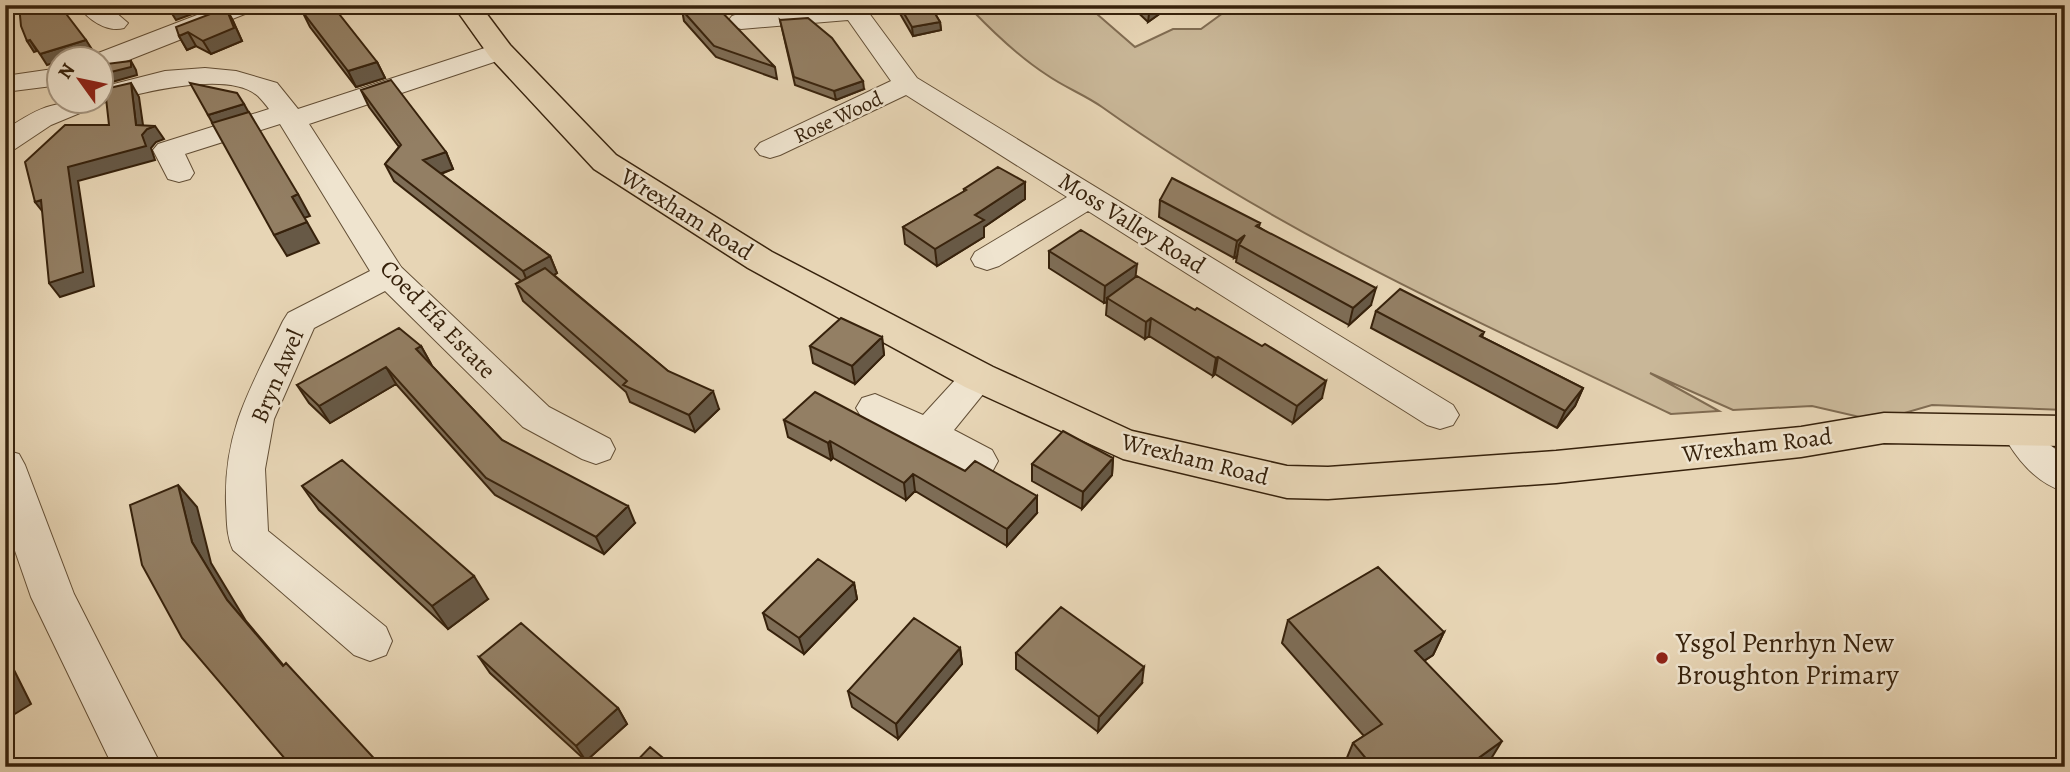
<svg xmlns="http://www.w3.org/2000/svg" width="2070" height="772" viewBox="0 0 2070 772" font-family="Alegreya,serif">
  <rect width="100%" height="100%" fill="#e7d5b5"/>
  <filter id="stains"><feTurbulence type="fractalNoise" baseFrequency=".00286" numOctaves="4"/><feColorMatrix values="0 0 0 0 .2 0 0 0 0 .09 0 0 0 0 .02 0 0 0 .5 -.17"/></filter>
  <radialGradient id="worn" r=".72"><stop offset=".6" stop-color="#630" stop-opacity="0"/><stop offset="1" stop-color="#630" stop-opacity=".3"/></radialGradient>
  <path fill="#c9b798" stroke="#806c52" stroke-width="2" d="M962,5H1091L1090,8L1135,47L1173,29H1201L1234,5H2065V410L1932,405L1877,421L1812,406L1733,410L1650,373L1719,411L1671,414C1475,320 1280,234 1102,107C1085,95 1064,87 1047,75C1019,57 994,33 971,9Z"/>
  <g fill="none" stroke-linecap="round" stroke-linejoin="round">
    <g stroke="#634f36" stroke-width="2">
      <path id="minor" d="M78,5H107L128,23L124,28C107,33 87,19 78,5Z
        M223,5H258L255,10L111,67L102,69V60H90L93,55Z
        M838,5H863L917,78L1453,405L1459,415L1453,425L1440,429L1427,425L1088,211L999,266L987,270L975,266L971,259L975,252L1067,197L906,95L780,155L770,158L760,155L755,149L760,143L891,81L848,20L741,29L732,26L728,21L732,16L741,13Z
        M500,43L509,45L513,51L509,57L309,124L401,267L549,407L610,439L615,449L610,459L596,464L582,459L523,427L385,291L314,328L274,419L265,469L268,531L386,627L392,641L386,655L370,661L354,655L233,550C226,535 227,520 226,503C224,428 252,386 283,321L288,313L370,271L280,124L185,154L194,173L190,179L179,182L168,179L153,150L158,144L269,109C266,105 262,100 258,96C227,69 138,94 102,103L96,102L92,108L51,125L15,149L5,152V130C45,103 54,102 102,102V87L165,71L205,68L236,71L277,83L298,109Z
        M60,68V85L5,92V76Z
        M979,364L992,368L997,377L954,430L992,450L998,461L992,472L978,476L964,472L862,418L856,408L862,398L875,394L923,415L966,368Z
        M2020,417L2033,421L2050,445L2065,456V492C2034,482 2016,458 2001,431L2007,421Z
        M5,450L19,454L25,465L74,594L162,767H113L31,597L5,522Z"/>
    </g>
    <g stroke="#37220c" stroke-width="3">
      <path id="major" d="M453,5H480L510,45L616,155L772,252L993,367L1132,431L1287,466L1328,467L1556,451L1801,427L1884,413L2065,416V446L1884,443L1801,457L1556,483L1328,499L1287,498L1123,459L965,387L748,268L594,169L490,57Z"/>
    </g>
    <use href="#minor" fill="#efe4cf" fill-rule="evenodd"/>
    <use href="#major" fill="#e7d5b5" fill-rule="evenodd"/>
  </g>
  <path fill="#7e6d56" stroke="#37220c" stroke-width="2" d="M776,5H785L786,7H777Z
    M895,5H930L940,22L941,30L913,36Z
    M1130,5H1172L1148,22Z
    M226,8L233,21L242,41L211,54L196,46L187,50L179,36Z
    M682,10L775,67L777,79L716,57L684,21Z
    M302,11L377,62L385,78L356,87L310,27Z
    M780,20L864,89L836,100L795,85Z
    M361,90L446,152L453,169L441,174L550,256L557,273L554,275L668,371L719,409L695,432L630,402L626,392L523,301L516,284L521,281L394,181L385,164L399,147L369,107Z
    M1025,182V199L984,227V237L937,266L905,244L903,227L964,192V189Z
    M1160,200L1260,223L1259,227L1371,305L1349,325L1236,262L1237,256L1234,258L1159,217Z
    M1049,251L1135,277L1322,398L1293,423L1215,374L1213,376L1149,336L1145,339L1106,315L1107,302L1104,303L1049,268Z
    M1376,311L1484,332L1482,337L1583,388L1575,406L1557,428L1371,328Z
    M882,337L884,355L855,384L813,363L810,346Z
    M421,346L431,364H430L502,440L635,523L604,554L495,495L396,384L330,423L309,403L297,385Z
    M784,420L1037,513L1007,546L915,491L906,500L833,458L831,460L788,437Z
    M1113,458L1112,475L1082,509L1032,481V464Z
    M302,486L488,599L448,629L319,510Z
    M854,583L857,599L804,654L768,629L763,613Z
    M1288,620L1444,632L1433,655L1424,661L1489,762L1483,767H1345L1344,765L1353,743L1364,736L1282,643Z
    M960,648L962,664L898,739L852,707L848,691Z
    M1016,653L1142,683L1098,732L1016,669Z
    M479,657L618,708L627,724L586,761L490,673Z
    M2065,722V740L2057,736Z"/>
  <path fill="#675946" stroke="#37220c" stroke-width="2" d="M190,5H217L176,20L171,12Z
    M1161,5H1172L1148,22L1149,14Z
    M226,8L233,21L242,41L211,54L203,41Z
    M940,22L941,30L913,36L912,27Z
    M188,32L196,46L187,50L179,36Z
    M30,40L37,51L34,52L27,41Z
    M86,40L93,51L65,60H60V61L47,65L40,54Z
    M131,61L136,70L137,75L112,82L107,73Z
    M377,62L385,78L356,87L348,71Z
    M863,81L864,89L836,100L834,91Z
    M131,83L139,97L144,132L147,129L155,126L164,139L156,142L151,148L155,160L78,181L94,286L60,297L49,283L68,167L136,125Z
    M244,104L249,113L213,124L208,115Z
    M446,152L453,169L431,177L423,160Z
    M1025,182V199L984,227V237L937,266L935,249L975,215Z
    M298,194L310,216L304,218L292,197Z
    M41,200L46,216L35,202Z
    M307,222L319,243L287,256L274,235Z
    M1245,235L1239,245L1237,256L1234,258L1237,241Z
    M550,256L557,273L530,288L523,271Z
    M1137,264L1135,281L1107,298V302L1104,303L1105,286Z
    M1376,288L1371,305L1349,325L1353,308Z
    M1151,318L1149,336L1145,339L1146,322Z
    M882,337L884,355L855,384L852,366Z
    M421,346L431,364L425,367L416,349Z
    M1218,357L1215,374L1213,376L1216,358Z
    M386,367L396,384L330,423L319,406Z
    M1326,381L1322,398L1293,423L1297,406Z
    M1583,388L1575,406L1557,428L1565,411Z
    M713,391L719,409L695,432L689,415Z
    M830,441L833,458L831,460L828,443Z
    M1113,458L1112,475L1082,509L1083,492Z
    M913,474L915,491L906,500L904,483Z
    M178,485L197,507L211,563L246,621L301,686L227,600L192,542Z
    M1037,496V513L1007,546V529Z
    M628,506L635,523L604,554L596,537Z
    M474,576L488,599L448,629L432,606Z
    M854,583L857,599L804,654L799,638Z
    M1444,632L1433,655L1405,673L1415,651Z
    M960,648L962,664L898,739L896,724Z
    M5,652L31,704L5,720Z
    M1144,667L1142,683L1098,732L1099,717Z
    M618,708L627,724L586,761L576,746Z
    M1502,741L1489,762L1483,767H1466Z"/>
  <path fill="#937f64" stroke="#37220c" stroke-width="2" d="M19,5H61L67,15L86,40L40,54L30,40L27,41L21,26Z
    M169,5H190L171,12Z
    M323,5H332L377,62L348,71L302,11Z
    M682,5H715L775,67L714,46L682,10Z
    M899,5H930L940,22L912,27Z
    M1140,5H1161L1149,14Z
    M226,8L234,28L203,41L188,32L179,36L176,27Z
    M808,18L832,38L863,81L834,91L794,77L780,20Z
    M131,61V67L107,73L106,64Z
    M391,80L446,152L423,160L550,256L523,271L385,164L401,145L361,90Z
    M131,83L136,125L155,126L147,129L142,135L146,146L68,167L83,272L49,283L41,200L35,202L25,162L65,125H109L105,89Z
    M190,83L237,93L244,104L208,115Z
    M249,112L298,194L292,197L307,222L274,235L212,123Z
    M998,167L1025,182L975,215L984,220L935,249L903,227L966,190L964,189Z
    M1172,178L1260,223L1256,226L1376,288L1353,308L1239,245L1245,235L1237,241L1160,200Z
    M1081,230L1137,264L1105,286L1049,251Z
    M545,268L668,371L713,391L689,415L623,385L627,381L516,284Z
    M1137,276L1195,310L1197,308L1262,346L1265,344L1326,381L1297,406L1218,357L1216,358L1151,318L1146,322L1107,298Z
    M1400,289L1484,332L1480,336L1583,388L1565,411L1376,311Z
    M841,318L882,337L852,366L810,346Z
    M399,328L421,346L416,349L502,440L628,506L596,537L486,478L386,367L319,406L297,385Z
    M815,392L965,471L975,461L1037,496L1007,529L913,474L904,483L830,441L828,443L784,420Z
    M1063,431L1113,458L1083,492L1032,464Z
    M342,460L474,576L432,606L302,486Z
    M178,485L192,542L227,600L283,666L286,663L382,767H292L182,638L142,565L130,505Z
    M818,559L854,583L799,638L763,613Z
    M1378,567L1444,632L1415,651L1502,741L1466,767H1362L1369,762L1353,743L1382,724L1288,620Z
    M1061,607L1144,667L1099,717L1016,653Z
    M914,618L960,648L896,724L848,691Z
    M521,623L618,708L576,746L479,657Z
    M5,676L11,689L5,692Z
    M650,747L674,767H631Z"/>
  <circle fill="#8f2418" stroke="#efe4cf" stroke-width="2.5" cx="1662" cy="658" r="7"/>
  <g text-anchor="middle" stroke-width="5" stroke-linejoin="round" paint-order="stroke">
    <g font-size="21" fill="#37220c" stroke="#efe4cf">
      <text transform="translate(838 117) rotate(-25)" y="7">Rose Wood</text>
    </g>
    <g font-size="24" fill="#37220c" stroke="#efe4cf">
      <text transform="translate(687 214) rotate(32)" y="8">Wrexham Road</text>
      <text transform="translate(1132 223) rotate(32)" y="8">Moss Valley Road</text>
      <text transform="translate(438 319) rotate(46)" y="8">Coed Efa Estate</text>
      <text transform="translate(277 376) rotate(-67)" y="8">Bryn Awel</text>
      <text transform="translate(1757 445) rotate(-7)" y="8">Wrexham Road</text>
      <text transform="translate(1195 459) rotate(14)" y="8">Wrexham Road</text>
    </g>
    <g font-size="28" fill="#37220c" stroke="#efe4cf" text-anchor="start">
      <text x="1676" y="652">Ysgol Penrhyn New<tspan x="1676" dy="32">Broughton Primary</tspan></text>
    </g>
  </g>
  <rect width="2070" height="772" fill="none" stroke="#e7d5b5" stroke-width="28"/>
  <rect x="7" y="7" width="2056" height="758" fill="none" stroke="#37220c" stroke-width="3.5"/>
  <rect x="14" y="14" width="2042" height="744" fill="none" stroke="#37220c" stroke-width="2"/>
  <g transform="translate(80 80) rotate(303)"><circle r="33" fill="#efe4cf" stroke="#a59681" stroke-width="2"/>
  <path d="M0-5L12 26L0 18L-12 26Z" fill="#8f2418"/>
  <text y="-10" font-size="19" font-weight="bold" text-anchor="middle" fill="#37220c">N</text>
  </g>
  <rect width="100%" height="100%" filter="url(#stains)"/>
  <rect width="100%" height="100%" fill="url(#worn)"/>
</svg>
